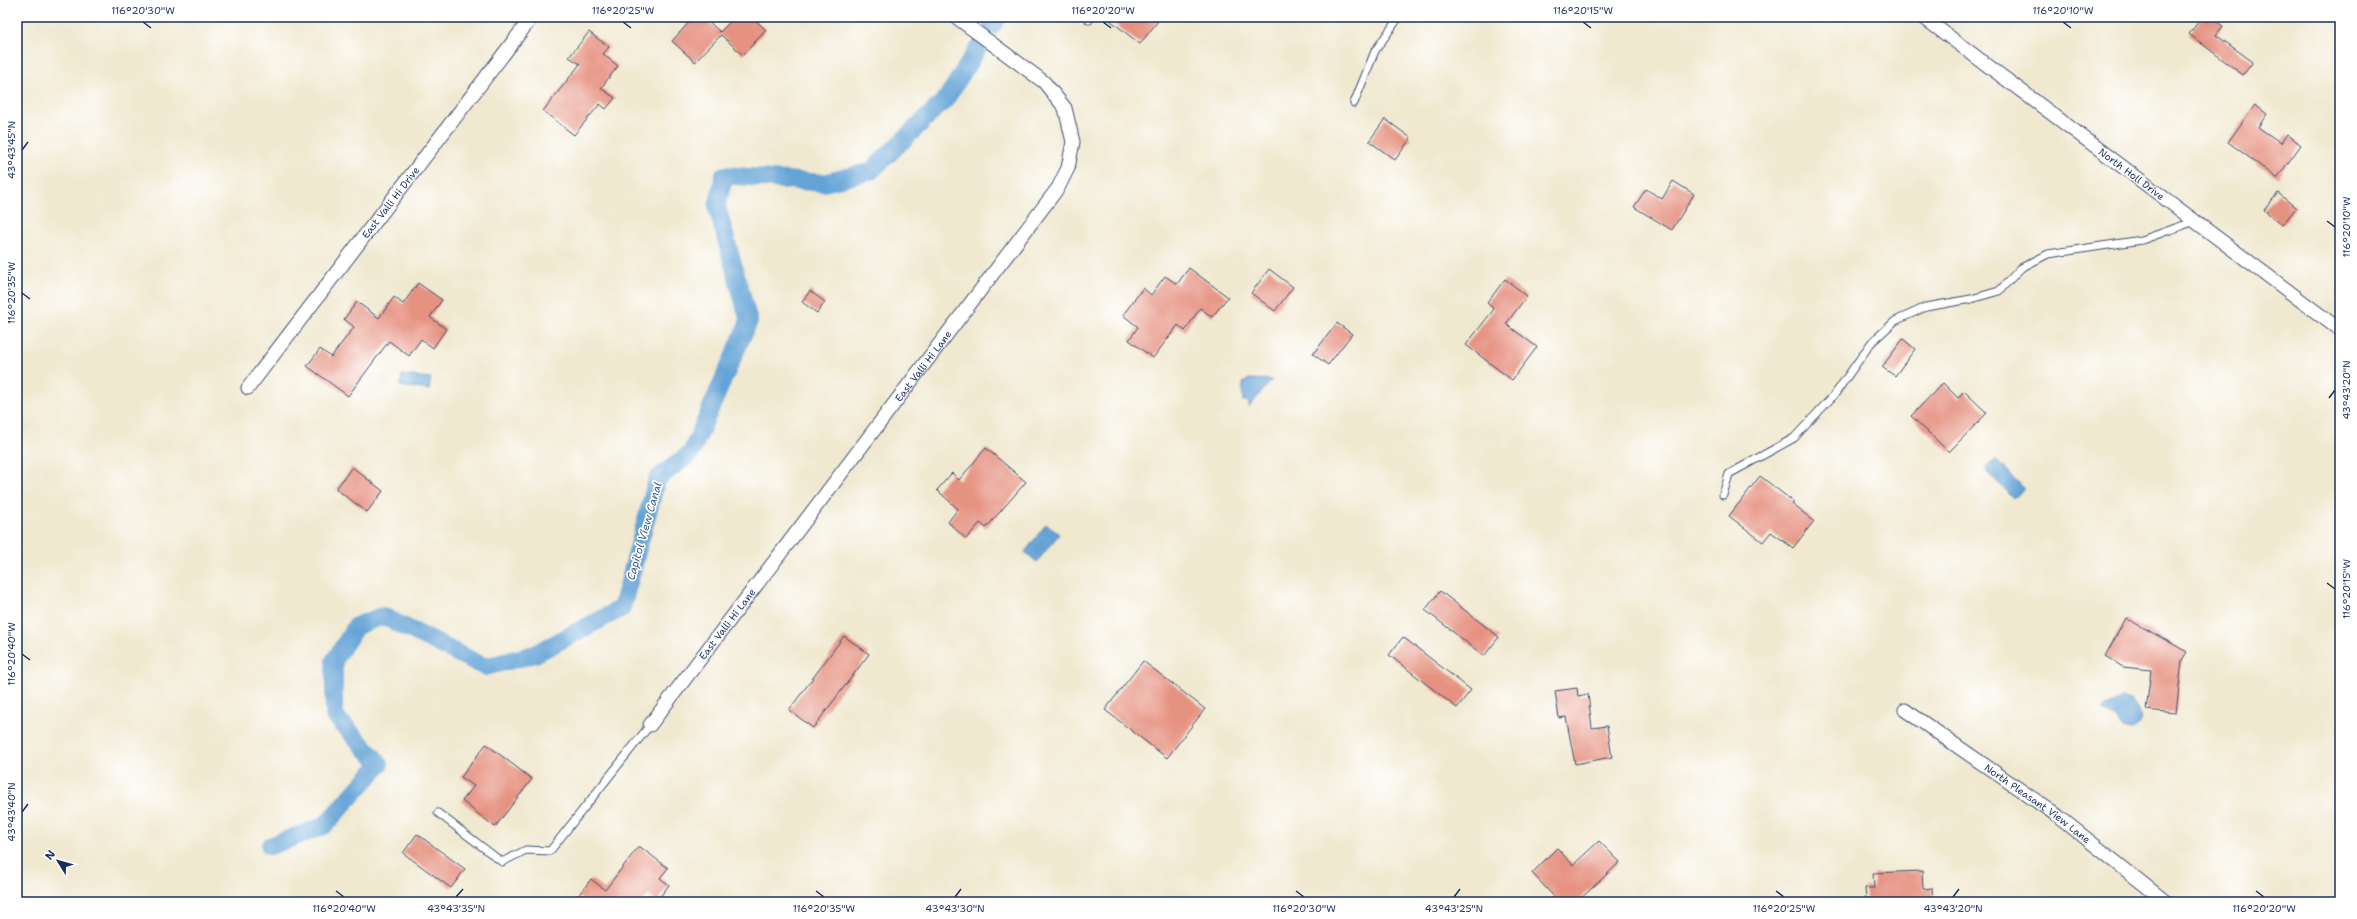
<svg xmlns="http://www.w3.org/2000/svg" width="2357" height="919" viewBox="0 0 2357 919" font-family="'Shantell Sans',sans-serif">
  <rect width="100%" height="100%" fill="#fff"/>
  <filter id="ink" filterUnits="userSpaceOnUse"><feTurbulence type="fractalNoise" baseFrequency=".025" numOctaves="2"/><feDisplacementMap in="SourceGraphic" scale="8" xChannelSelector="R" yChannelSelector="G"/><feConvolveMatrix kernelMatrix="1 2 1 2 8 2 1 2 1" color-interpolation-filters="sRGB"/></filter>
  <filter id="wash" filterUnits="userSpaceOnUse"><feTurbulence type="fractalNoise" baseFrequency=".012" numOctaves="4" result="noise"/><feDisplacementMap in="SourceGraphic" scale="16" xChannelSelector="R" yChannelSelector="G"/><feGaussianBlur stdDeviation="0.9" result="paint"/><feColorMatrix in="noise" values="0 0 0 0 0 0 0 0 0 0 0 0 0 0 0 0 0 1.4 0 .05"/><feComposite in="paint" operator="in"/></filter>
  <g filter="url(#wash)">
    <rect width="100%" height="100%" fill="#f0e8cf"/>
    <path fill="#64a3d6" stroke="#40699a" d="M402,375L431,378L429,390L400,386Z
      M1249,379L1272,380L1249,407L1248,401H1243L1242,388L1244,385L1242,384Z
      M1995,459L2024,488L2014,499L1985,469Z
      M1046,524L1059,534L1037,562L1025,552Z
      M2122,698L2130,700L2142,719C2138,727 2133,732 2123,728L2115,717L2103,711L2105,707Z"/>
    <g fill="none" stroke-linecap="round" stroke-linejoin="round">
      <path stroke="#64a3d6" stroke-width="18" d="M992,26L998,17
        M270,846L324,826L380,764L334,715V661L356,626L383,616L485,667L535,654L622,608L657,479L691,453L749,321L717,207L724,175L824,183L871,171L946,99L977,50"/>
    </g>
    <g id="blocks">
      <path fill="#e69281" d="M694,17H704L720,32L735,17H752L766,30L743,55L721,35L695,62L672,41Z
        M1106,17H1161L1140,44Z
        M2202,17H2211L2223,26L2216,35L2253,62L2243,75L2189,34Z
        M589,32L609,47L603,54L618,66L601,88L615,98L606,109L600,104L574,135L543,111L580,64L569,57Z
        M2255,105L2267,114L2258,127L2281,143L2287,134L2301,145L2277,178L2228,142Z
        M1385,119L1411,138L1395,160L1369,141Z
        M1673,181L1694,194L1672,230L1634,207L1646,189L1662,199Z
        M2278,193L2296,208L2282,225L2264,210Z
        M1189,268L1228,297L1212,317L1200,308L1185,331L1178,325L1153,358L1129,340L1138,327L1123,315L1143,288L1151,295L1165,276L1177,284Z
        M1269,269L1293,287L1275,311L1251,293Z
        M1505,279L1527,296L1506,324L1537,347L1512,380L1466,345L1494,309L1487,303Z
        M418,283L442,300L430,317L446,329L433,348L421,339L409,356L389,341L348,396L307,366L320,349L331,357L354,327L344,319L357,302L379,318L394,297L403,304Z
        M810,291L825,302L817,313L802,302Z
        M1337,323L1352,334L1328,365L1313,354Z
        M1903,339L1915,349L1895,376L1882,367Z
        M1943,383L1958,398L1964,391L1987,413L1949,452L1911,416Z
        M986,448L1026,482L986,528L980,523L966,539L948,522L958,509L937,490L952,473L959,480Z
        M352,467L383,491L367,512L336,489Z
        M1760,476L1794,502L1792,504L1814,521L1793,548L1771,532L1763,542L1729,516Z
        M1440,591L1499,637L1484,656L1425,610Z
        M2126,618L2187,652L2182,660L2176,713L2146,710L2151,670L2123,667L2105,656Z
        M844,636L869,654L813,728L789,710Z
        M1403,637L1471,690L1457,708L1389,655Z
        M1143,661L1205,709L1167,758L1105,710Z
        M1577,688L1578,696L1588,694L1592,728L1607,726L1612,757L1575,764L1566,717L1559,718L1555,691Z
        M486,744L532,779L495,827L462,801L474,786L461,777Z
        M417,834L465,869L451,888L403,853Z
        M1599,841L1620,862L1577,902H1559L1532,873L1557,848L1573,865Z
        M639,846L668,868L660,878L669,885L656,902L648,895L643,902H586L578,896L591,879L605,890Z
        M1922,871L1923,889L1932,888L1933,902H1866L1865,888H1874L1873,873Z"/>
    </g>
  </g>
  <g filter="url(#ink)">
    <use href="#blocks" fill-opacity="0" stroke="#3b4b6f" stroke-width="1"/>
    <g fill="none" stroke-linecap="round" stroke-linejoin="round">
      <g stroke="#3b4b6f" stroke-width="9">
        <path id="service" d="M1089,20L1091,17
          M1354,103L1375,51L1399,17
          M1723,495L1729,474L1794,438L1835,394L1871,343L1895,321L1926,307L1971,299L1999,291L2021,268L2048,254L2142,240L2195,221
          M438,813L502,862L526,850L550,851L650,725"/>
      </g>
      <g stroke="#3b4b6f" stroke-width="15">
        <g id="minor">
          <path id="s1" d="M1923,17L2340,330"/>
          <path id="s2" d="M248,388L532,17"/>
          <path id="s3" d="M1905,710L2058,816L2166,902"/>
          <path id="s4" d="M650,725L1058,188L1068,168L1073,142L1065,108L1044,82L956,17"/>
        </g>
      </g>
      <use href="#service" stroke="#fff" stroke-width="7"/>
      <use href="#minor" stroke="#fff" stroke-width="13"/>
    </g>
  </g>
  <path fill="none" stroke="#1b2f5e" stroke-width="1.5" d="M143,22L151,28M623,22L631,28M1103,22L1111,28M1583,22L1591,28M2063,22L2071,28M22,150L28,142M2327,221L2335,227M22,293L30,299M2329,398L2335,390M2327,583L2335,589M22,654L30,660M22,812L28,804M336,891L344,897M816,891L824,897M1296,891L1304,897M1776,891L1784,897M2256,891L2264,897M456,897L463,889M955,897L961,889M1454,897L1460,889M1953,897L1959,889"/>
  <g text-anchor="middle" stroke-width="3.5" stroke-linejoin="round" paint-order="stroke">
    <g font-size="10" fill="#1b2f5e" stroke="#fff">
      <text dy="4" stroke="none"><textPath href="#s1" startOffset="261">North Holl Drive</textPath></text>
      <text dy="4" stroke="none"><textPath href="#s2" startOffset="234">East Valli Hi Drive</textPath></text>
      <text dy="4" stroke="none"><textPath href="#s4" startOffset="451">East Valli Hi Lane</textPath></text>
      <text dy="4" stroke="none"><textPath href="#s4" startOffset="127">East Valli Hi Lane</textPath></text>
      <text dy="4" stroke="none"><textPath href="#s3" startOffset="162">North Pleasant View Lane</textPath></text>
    </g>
    <g font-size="11" font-style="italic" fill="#385d8e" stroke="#fff">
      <text transform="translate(644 531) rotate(-74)" y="4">Capitol View Canal</text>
    </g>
  </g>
  <rect width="2357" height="919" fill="none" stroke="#fff" stroke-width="44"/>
  <g transform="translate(58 861) rotate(307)" stroke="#ffffff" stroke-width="3" paint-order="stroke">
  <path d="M0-3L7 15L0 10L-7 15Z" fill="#1b2f5e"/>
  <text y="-6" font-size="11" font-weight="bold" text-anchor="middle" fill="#1b2f5e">N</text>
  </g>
  <rect x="22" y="22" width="2313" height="875" fill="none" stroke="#1b2f5e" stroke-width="1.5"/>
  <g font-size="10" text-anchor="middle" fill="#1b2f5e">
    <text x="143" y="14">116°20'30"W</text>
    <text x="623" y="14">116°20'25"W</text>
    <text x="1103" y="14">116°20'20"W</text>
    <text x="1583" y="14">116°20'15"W</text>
    <text x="2063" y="14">116°20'10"W</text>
    <text transform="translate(11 150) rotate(-90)" y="4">43°43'45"N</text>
    <text transform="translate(2346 227) rotate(-90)" y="4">116°20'10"W</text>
    <text transform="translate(11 293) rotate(-90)" y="4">116°20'35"W</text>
    <text transform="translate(2346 390) rotate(-90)" y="4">43°43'20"N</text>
    <text transform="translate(2346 589) rotate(-90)" y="4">116°20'15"W</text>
    <text transform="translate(11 654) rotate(-90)" y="4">116°20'40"W</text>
    <text transform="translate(11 812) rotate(-90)" y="4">43°43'40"N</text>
    <text x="344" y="912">116°20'40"W</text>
    <text x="456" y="912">43°43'35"N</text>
    <text x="824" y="912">116°20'35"W</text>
    <text x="955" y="912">43°43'30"N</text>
    <text x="1304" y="912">116°20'30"W</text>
    <text x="1454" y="912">43°43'25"N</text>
    <text x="1784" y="912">116°20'25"W</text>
    <text x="1953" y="912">43°43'20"N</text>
    <text x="2264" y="912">116°20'20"W</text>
  </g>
</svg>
